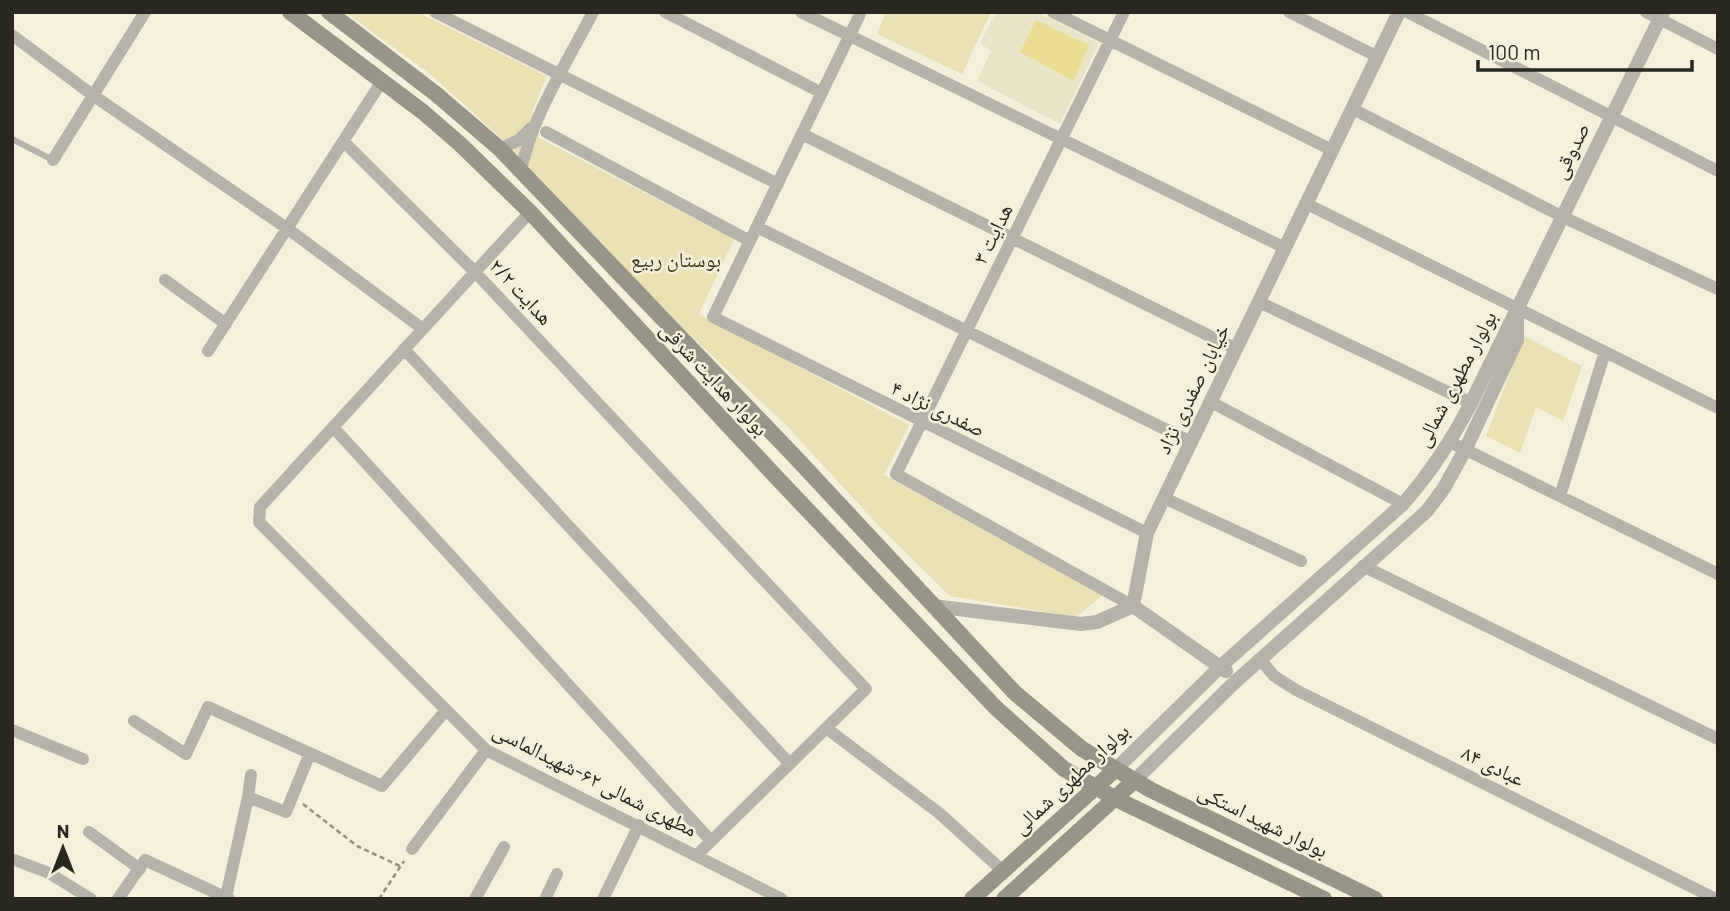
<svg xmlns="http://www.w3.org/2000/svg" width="1730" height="911" viewBox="0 0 1730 911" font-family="Barlow,'Noto Naskh Arabic',sans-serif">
  <rect width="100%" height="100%" fill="#f4f0da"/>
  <path fill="#e9e4c7" d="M996,12H1037L1099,43L1060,124L977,81L991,51L980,43Z"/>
  <path fill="#e9e0b3" d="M345,12H417L547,76L532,112L539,138L734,239L699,314L909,425L884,475L1104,594L1076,617L950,596L880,527L786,425L659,306L508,144L430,74Z
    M886,12H991L962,74L877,34Z
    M1524,336L1582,366L1563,421L1536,407L1520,453L1486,436Z"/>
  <path fill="#eadd93" d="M1036,20L1089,45L1074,81L1020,52Z"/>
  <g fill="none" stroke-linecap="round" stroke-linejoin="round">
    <path stroke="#939081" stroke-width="2.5" stroke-dasharray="5 3.5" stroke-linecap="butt" d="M303,804L357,846L400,866
      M379,899L404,861"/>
    <path stroke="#b4b2a9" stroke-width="6" d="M12,139L53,160"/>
    <path stroke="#b4b2a9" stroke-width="12" d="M435,12L778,184
      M665,12L822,93
      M801,12L1285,248
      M861,12L713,317L1147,533
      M1053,12L1332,150
      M1124,12L896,474L1133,606
      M1289,12L1378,57
      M1407,12L1718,171
      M1646,12L1718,49
      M12,35L94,96L288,229L423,329
      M1353,109L1563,217L1718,289
      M546,132L750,241
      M802,134L1236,349
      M344,142L475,272L866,689L697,855
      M500,149L519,140L531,128
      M53,160L145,12
      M521,171C532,115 567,63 593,12
      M1307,204L1718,408
      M530,212L260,507L259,522L486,750L782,899
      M757,227L1191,442
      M165,280L226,324
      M1259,302L1471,403
      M404,349L790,764
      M208,351L382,81
      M1211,402L1403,504
      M333,427L711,841
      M1450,442L1718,574
      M1560,496L1605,352
      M1164,498L1301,561
      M1363,566L1718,739
      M1260,659L1274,676L1296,690L1716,899
      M134,721L186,754L208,707L382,786L446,710
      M826,728L939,813L1003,871
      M12,730L83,759
      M248,797L251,775
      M89,832L140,869
      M412,849L486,750
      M12,859L49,873L91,899
      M226,897L248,797L286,812L310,753
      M118,899L145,860L229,899
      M475,899L504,847
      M545,899L557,874
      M603,899L639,825"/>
    <path stroke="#b4b2a9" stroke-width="14" d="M933,606L1081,624L1097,622L1133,606
      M1133,606L1147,533L1399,12
      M1133,606L1226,671
      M1116,769L1221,666L1403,504C1431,472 1452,440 1471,403L1663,12
      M1135,780L1235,682L1427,511L1444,488L1465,450L1517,340V313"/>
    <path stroke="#979587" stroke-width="16" d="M290,12L423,112L460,144L530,212L778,479L996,708L1064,769L1116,799L1324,899
      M329,12L436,94L500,149L798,460L1015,693L1082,749L1151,790L1375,899
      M972,899L1116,769
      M1004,899L1135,780"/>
  </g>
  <g text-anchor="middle" stroke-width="5" stroke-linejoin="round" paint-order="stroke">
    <g font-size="21" fill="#292820" stroke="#f4f0da">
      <text transform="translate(1571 151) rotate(-64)" y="7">صدوقی</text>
      <text transform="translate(993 234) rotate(-64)" y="7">هدایت ۳</text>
      <text transform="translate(521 292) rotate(47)" y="7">هدایت ۲/۲</text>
      <text transform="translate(714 379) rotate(47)" y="7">بولوار هدایت شرقی</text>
      <text transform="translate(1456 379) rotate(-62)" y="7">بولوار مطهری شمالی</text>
      <text transform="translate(1193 389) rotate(-64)" y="7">خیابان صفدری نژاد</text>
      <text transform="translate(938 409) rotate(26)" y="7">صفدری نژاد ۴</text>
      <text transform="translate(1493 766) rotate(26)" y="7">عبادی ۸۴</text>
      <text transform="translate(1071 779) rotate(-43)" y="7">بولوار مطهری شمالی</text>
      <text transform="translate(595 780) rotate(27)" y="7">مطهری شمالی ۶۲-شهیدالماسی</text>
      <text transform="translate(1263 821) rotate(26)" y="7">بولوار شهید استکی</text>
    </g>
    <g font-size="21" fill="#3e3818" stroke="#f4f0da">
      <text x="676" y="267">بوستان ربیع</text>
    </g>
  </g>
  <rect width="1730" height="911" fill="none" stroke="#292820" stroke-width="28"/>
  <g transform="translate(63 848)" stroke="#f4f0da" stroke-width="5" paint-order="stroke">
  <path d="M0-5L12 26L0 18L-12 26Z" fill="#292820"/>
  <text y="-10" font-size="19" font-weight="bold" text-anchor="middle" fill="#292820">N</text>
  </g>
  <path d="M1478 60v10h214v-10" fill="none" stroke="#292820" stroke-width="3.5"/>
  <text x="1488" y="60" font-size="21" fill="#292820" stroke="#f4f0da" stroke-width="5" paint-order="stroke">100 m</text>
</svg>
